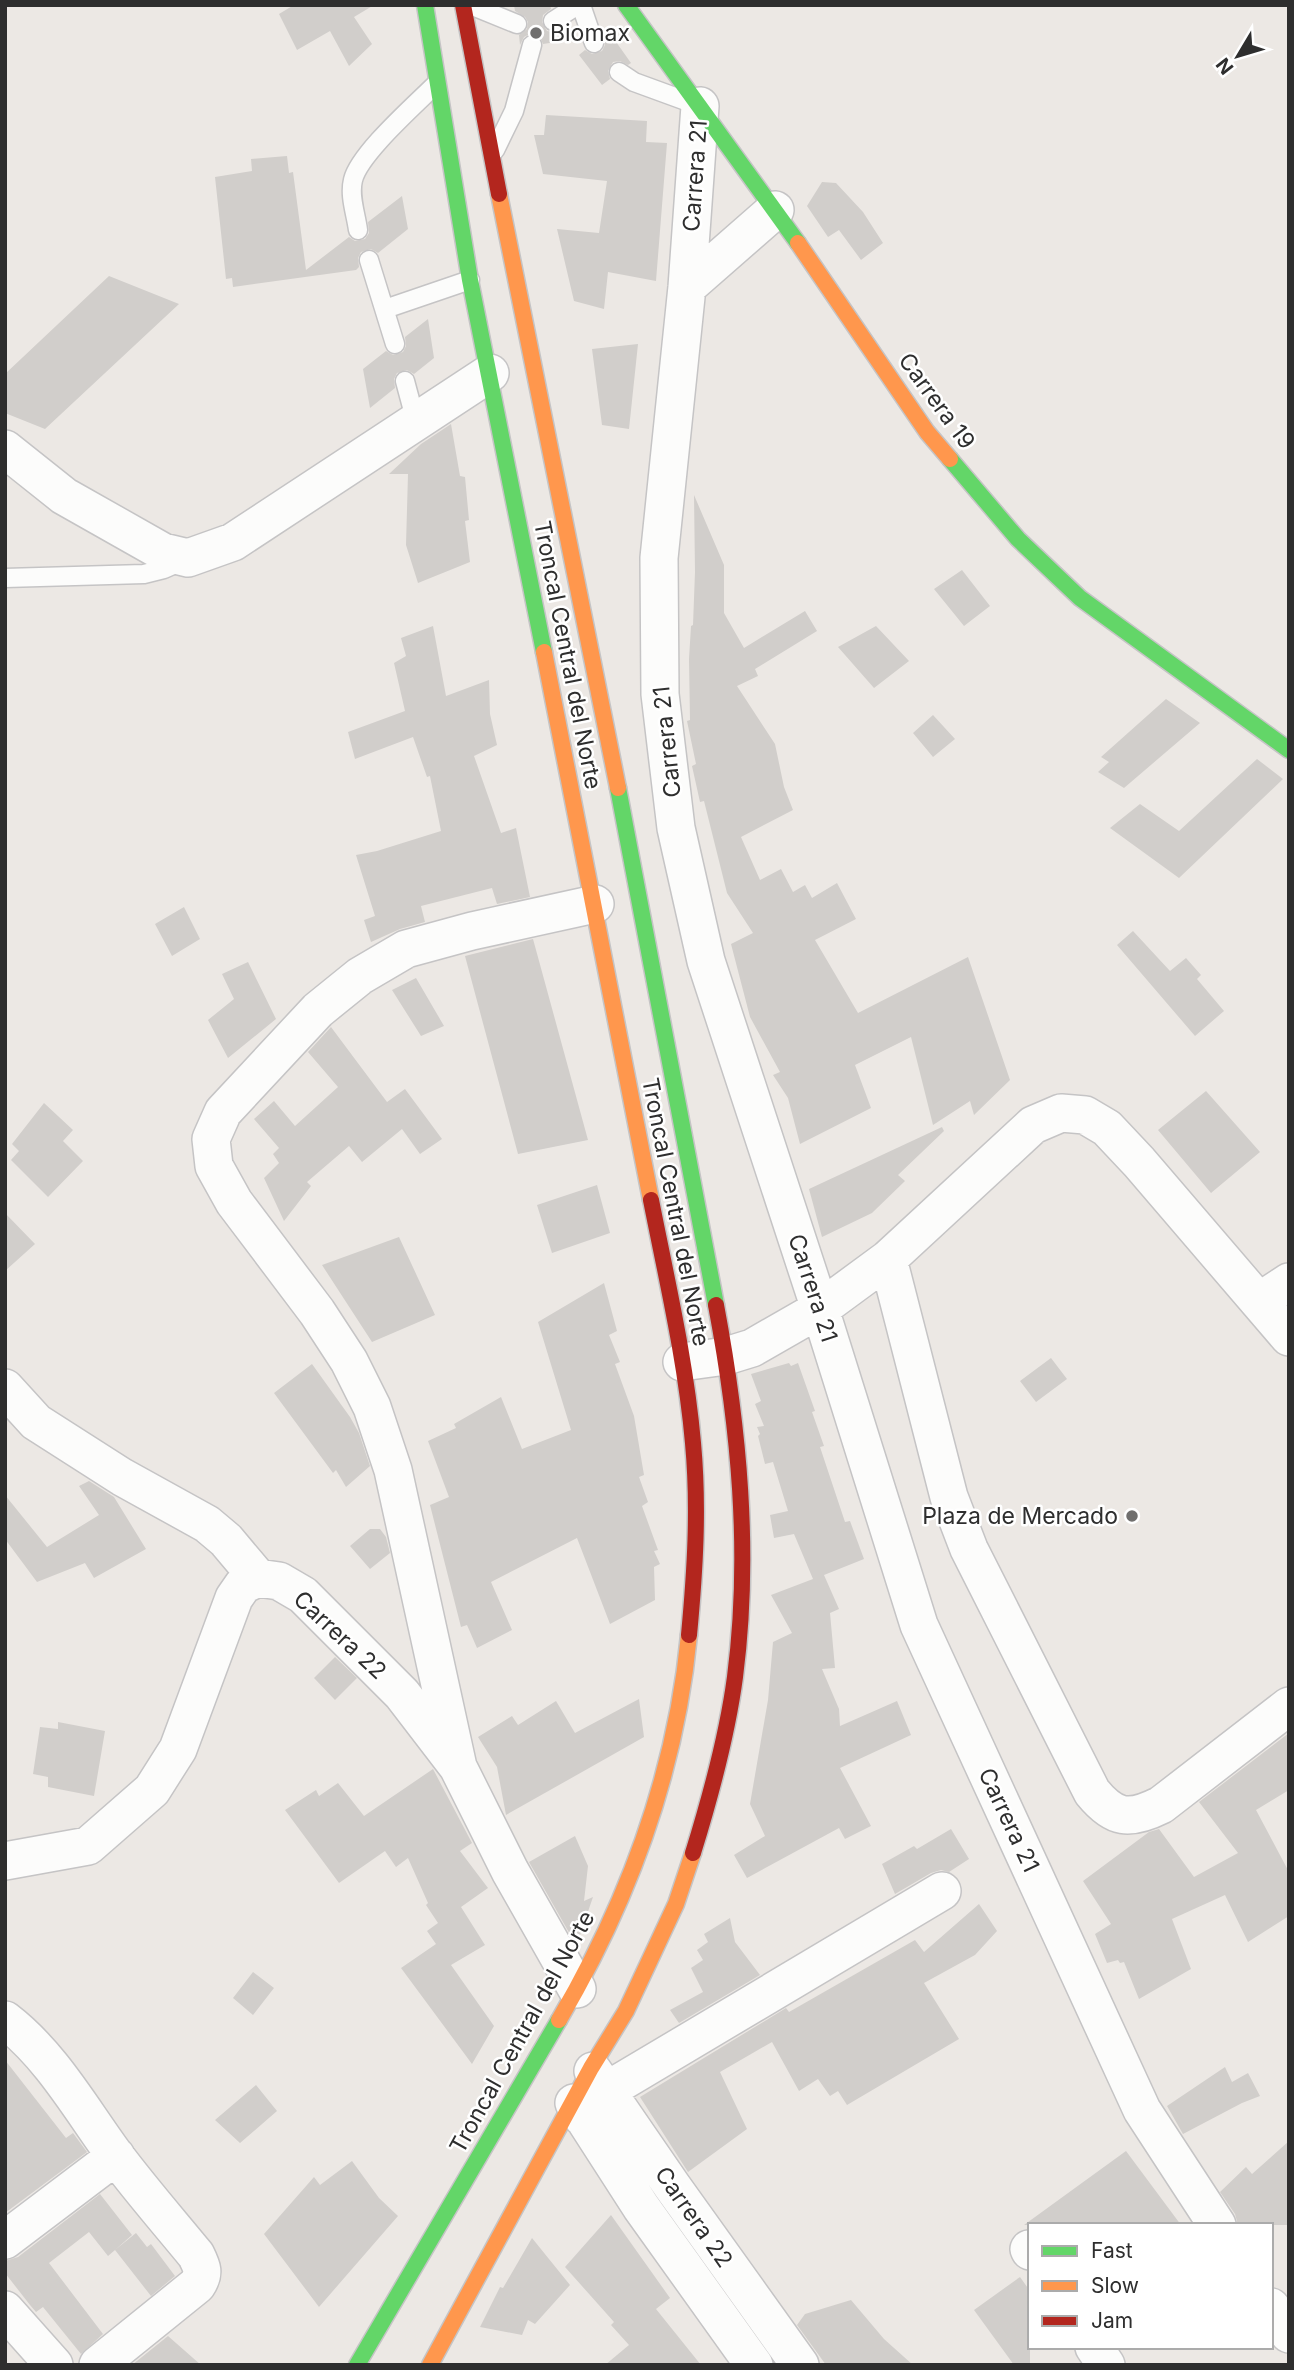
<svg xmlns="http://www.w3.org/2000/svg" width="1294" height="2370" viewBox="0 0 1294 2370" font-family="Inter,sans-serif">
  <rect width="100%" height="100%" fill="#ece8e4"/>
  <path fill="#d1cecb" d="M294,5H374L354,17L372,44L349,66L330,31L297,50L279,14Z
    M514,5H550L551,9L543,15L542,22L547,31L555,32L556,42L543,44L540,37L530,34L524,37L520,45L519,35L527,29L528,22L525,17L515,11Z
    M609,32L631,63L628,65L620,61L613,62L608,71L610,79L602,85L579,55L585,50L592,54L602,51L605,45L604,36Z
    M546,115L647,121L646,142L667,143L656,281L608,272L604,309L574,301L557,229L599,233L607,181L543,174L534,135H544Z
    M287,156L289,173L293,172L306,270L349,237L355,241L365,239L369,233L368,222L402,196L408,229L378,253L371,249L361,252L358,258L359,267L356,270L233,287L232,278L226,279L215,177L252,171L251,159Z
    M822,182L836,183L863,212L883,243L861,260L839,230L828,237L807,206Z
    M109,276L179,304L45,429L5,413V374Z
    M428,319L434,358L414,374L407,370L397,373L394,379L395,388L370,408L363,369L386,351L393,355L403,352L406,346L405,337Z
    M638,344L629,429L602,425L592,349Z
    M451,424L460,476L465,477L469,520L465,521L470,562L418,583L406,545L408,474H389L421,444Z
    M694,495L724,565V613L744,648L805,611L817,631L755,669L758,676L737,686L775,744L784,787L793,810L741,837L760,880L781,869L793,892L805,885L812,898L837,883L856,919L815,940L858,1013L968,957L1010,1080L974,1115L970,1101L933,1125L911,1037L855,1065L871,1108L800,1144L788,1098L773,1075L780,1072L750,1017L731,944L753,933L727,893L704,801L700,802L692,766L696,764L687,721L690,720L689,659L691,626L693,625L695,572Z
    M962,570L990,606L964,626L934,589Z
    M433,626L446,696L489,680L490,714L497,745L474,756L501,833L516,828L530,897L497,904L492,888L421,906L425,922L400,929L371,942L364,920L375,916L356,855L377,851L441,831L430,776L427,777L413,737L355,759L348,732L405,711L394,663L406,656L401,638Z
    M876,626L909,661L874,688L838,647Z
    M1166,699L1200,723L1124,788L1098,772L1109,762L1101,757Z
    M933,715L955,739L933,757L913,733Z
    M1257,759L1283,779L1179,878L1110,828L1140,804L1179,831Z
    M184,907L200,939L172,956L155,924Z
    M1133,931L1170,971L1186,958L1201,975L1197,979L1224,1011L1195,1036L1117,945Z
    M533,939L588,1140L518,1154L465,956Z
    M248,962L276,1019L228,1058L208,1020L234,999L222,974Z
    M416,978L444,1026L421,1036L392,990Z
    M331,1027L387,1102L405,1089L442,1139L420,1154L402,1129L362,1162L349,1146L307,1182L311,1186L284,1221L264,1178L279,1163L273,1154L279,1148L254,1119L274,1101L295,1126L338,1087L308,1052Z
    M1206,1091L1260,1152L1211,1193L1158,1130Z
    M44,1103L73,1130L63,1141L83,1161L48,1197L11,1160L19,1151L12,1144Z
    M942,1127L944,1131L898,1175L905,1181L872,1213L822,1237L809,1189Z
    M597,1185L610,1233L552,1253L537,1205Z
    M5,1213L35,1244L5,1271Z
    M399,1237L435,1315L372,1342L322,1265Z
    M604,1283L617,1331L609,1335L620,1362L615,1364L634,1416L644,1475L639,1477L648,1502L642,1506L658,1550L654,1551L660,1564L654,1567L655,1600L610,1624L577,1538L491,1582L512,1630L477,1648L467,1625L461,1627L430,1505L449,1497L428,1441L456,1428L454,1424L501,1397L522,1449L571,1430L538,1322Z
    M1051,1358L1067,1379L1036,1402L1020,1381Z
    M789,1363L791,1366L798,1363L815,1411L812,1412L824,1446L820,1447L845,1522L850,1521L864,1559L824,1575L839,1609L830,1613L835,1668L822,1669L839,1709L840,1726L897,1701L911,1735L840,1768L871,1826L845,1839L839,1828L747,1878L734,1855L765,1836L750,1804L768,1700L773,1642L792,1633L771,1595L813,1579L794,1534L774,1538L770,1515L788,1511L773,1462L765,1464L758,1436L760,1434L757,1427L764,1426L755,1404L761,1401L751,1374Z
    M312,1364L350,1417L359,1433L370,1466L346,1487L336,1470L333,1473L274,1393Z
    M89,1481L114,1497L146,1549L94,1578L85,1563L37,1582L5,1539V1495L47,1547L99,1515L79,1486Z
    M370,1529H380L386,1537L390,1553L370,1569L350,1546Z
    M335,1657L357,1678L335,1700L314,1678Z
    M639,1699L644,1737L506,1815L497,1767L478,1737L512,1716L518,1725L556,1701L575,1733Z
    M58,1722L105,1731L94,1796L48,1787V1777L33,1774L40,1727L58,1729Z
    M1289,1733V1790L1256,1810L1289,1872V1916L1248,1942L1225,1895L1172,1919L1191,1969L1139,1999L1124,1962L1120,1963L1118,1960L1107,1963L1095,1934L1111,1924L1083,1881L1149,1832L1159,1829L1194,1877L1238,1853L1199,1802Z
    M433,1769L472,1843L460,1851L488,1888L461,1907L485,1945L451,1965L494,2026L472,2064L401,1968L436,1944L427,1931L438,1923L426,1905L428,1903L408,1858L396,1867L385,1851L339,1883L285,1810L316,1790L319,1796L338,1783L364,1816Z
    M951,1829L969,1859L949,1872L941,1870L931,1873L895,1894L882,1864L914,1846L917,1849Z
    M575,1836L588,1866L584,1901L593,1897L580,1935L571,1936L529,1862Z
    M979,1904L997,1931L975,1955L924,1983L959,2039L847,2105L838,2091L830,2096L818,2079L799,2091L772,2042L720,2072L747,2129L688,2172L640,2097L786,2008L789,2012L915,1940L924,1952Z
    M730,1918L735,1942L760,1975L679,2023L670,2010L703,1992L691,1968L703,1960L697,1950L708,1942L704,1934Z
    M253,1972L274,1988L253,2015L233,1998Z
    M5,2060L66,2138L73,2133L87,2152L5,2213Z
    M1225,2067L1232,2082L1248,2073L1260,2096L1242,2103L1183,2134L1167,2106Z
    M256,2085L277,2111L240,2143L215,2120Z
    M1289,2141V2225H1238L1235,2214L1220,2192L1246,2167L1252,2174Z
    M1126,2151L1181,2225H1024L1086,2180Z
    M352,2161L379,2198L398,2216L319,2307L264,2234L314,2177L320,2185Z
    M100,2194L132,2235L115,2250L136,2233L147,2247L151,2244L175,2276L151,2296L115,2250L108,2256L89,2232L49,2263L103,2334L81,2354L43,2307L36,2312L30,2305L5,2273V2261L18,2257Z
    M611,2215L670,2298L656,2309L701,2365H605L629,2345L611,2325L614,2322L565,2267Z
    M532,2238L570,2285L535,2324L528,2320L522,2335L480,2327L500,2287L503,2288Z
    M1020,2277L1030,2291V2365H1014L974,2310Z
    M851,2300L884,2339L913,2365H826L797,2325L805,2314Z
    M168,2336L201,2365H132Z"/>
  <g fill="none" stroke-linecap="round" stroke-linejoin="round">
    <g stroke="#c5c4c5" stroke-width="21">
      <path id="lane" d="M470,5L517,24
        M581,5L594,43
        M553,21L578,5
        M619,72L634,82L686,101
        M495,150L514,111L532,45
        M358,230C356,214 349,196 353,180C359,154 415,105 436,84
        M369,260L395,344
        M385,309L470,280
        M405,381L416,422
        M5,578L144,574L164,569L182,561"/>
    </g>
    <g stroke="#c5c4c5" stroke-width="40">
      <path id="street" d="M700,106L687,287L659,558L660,694L676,828L706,961L820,1309L919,1625L1142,2110L1217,2225
        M687,287L775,210
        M5,449L64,496L163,552L188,558L233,542L490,373
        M888,1259L949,1497L969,1549L1092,1792C1114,1819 1129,1821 1161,1805L1289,1706
        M1260,1301L1289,1282
        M682,1362L726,1356L752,1348L820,1309L888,1259L1033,1125L1061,1113L1085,1115L1107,1128L1139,1162L1289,1337
        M5,1388L36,1422L122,1477L207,1524L226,1540L258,1578
        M458,1767L393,1470L372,1407L349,1361L317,1312L234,1202L214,1166L211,1139L223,1112L318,1010L360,976L406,949L472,931L595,904
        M5,1861L88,1846L152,1790L178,1749L234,1598L243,1585L258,1578L279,1581L303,1595L402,1694L458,1767L510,1871L577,1989
        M5,2020C51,2055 81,2109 114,2154C140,2189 169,2222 196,2255C202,2267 205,2273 197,2285L98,2365
        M593,2071L672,2186L800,2365
        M574,2103L641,2207L754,2365
        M583,2118L606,2091L942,1891
        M5,2240L116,2156
        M1029,2249L1030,2251
        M1271,2307L1289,2334
        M5,2310L54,2365
        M1094,2347L1106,2365"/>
    </g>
    <g stroke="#c5c4c5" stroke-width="19">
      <path id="fast" d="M425,5L470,280L544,652
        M626,5L798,243
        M950,459L1018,539L1080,598L1289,750
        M618,788L716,1305
        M357,2365L559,2020"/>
    </g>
    <g stroke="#c5c4c5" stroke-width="19">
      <path id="slow" d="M499,194L618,788
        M798,243L927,432L950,459
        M544,652L651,1200
        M559,2020C628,1902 676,1772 689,1635
        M430,2365L591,2068L626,2011L676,1904L693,1853"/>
    </g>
    <g stroke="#c5c4c5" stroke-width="19">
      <path id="jam" d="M463,5L499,194
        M651,1200C667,1281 686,1362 693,1443C699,1508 695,1571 689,1635
        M693,1853C711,1795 727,1737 735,1677C751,1553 739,1427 716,1305"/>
    </g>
    <use href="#lane" stroke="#fcfcfb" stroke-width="18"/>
    <use href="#street" stroke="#fcfcfb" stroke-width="37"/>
    <use href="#fast" stroke="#63d668" stroke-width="16"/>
    <use href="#slow" stroke="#ff974d" stroke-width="16"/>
    <use href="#jam" stroke="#b3261e" stroke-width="16"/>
  </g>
  <g fill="#706f6e" stroke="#fff" stroke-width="2.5">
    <circle cx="536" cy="33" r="7"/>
    <circle cx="1132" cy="1516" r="7"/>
  </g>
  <g text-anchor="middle" stroke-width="5" stroke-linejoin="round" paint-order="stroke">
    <g font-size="23" fill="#2e2e2e" stroke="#fff" text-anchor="start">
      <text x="550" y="41">Biomax</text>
      <text x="1118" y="1524" text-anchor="end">Plaza de Mercado</text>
    </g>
    <g font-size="23" fill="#2e2e2e" stroke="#fff">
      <text transform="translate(695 176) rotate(-86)" y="8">Carrera 21</text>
      <text transform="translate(937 401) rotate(54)" y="8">Carrera 19</text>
      <text transform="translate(568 655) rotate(79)" y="8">Troncal Central del Norte</text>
      <text transform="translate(667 742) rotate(-96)" y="8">Carrera 21</text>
      <text transform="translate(676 1212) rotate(79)" y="8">Troncal Central del Norte</text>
      <text transform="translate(813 1288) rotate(72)" y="8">Carrera 21</text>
      <text transform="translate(340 1635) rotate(43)" y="8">Carrera 22</text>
      <text transform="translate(1009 1820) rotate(65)" y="8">Carrera 21</text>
      <text transform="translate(522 2032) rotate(-61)" y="8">Troncal Central del Norte</text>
      <text transform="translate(694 2217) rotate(55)" y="8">Carrera 22</text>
    </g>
  </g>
  <rect width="1294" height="2370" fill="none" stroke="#2e2e2e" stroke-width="14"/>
  <rect x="1028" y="2223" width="245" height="126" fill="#ffffff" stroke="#ababab" stroke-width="2"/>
  <rect x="1042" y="2246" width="35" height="10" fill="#63d668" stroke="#ababab" stroke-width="2"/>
  <text x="1091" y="2258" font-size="21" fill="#2e2e2e">Fast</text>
  <rect x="1042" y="2281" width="35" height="10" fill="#ff974d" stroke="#ababab" stroke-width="2"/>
  <text x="1091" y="2293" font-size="21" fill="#2e2e2e">Slow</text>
  <rect x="1042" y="2316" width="35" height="10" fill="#b3261e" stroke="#ababab" stroke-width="2"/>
  <text x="1091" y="2328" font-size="21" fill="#2e2e2e">Jam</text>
  <g transform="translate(1238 56) rotate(232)" stroke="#ffffff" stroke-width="5" paint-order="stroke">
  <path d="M0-5L12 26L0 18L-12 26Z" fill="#2e2e2e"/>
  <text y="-10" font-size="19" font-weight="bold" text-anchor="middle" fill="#2e2e2e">N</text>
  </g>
</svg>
